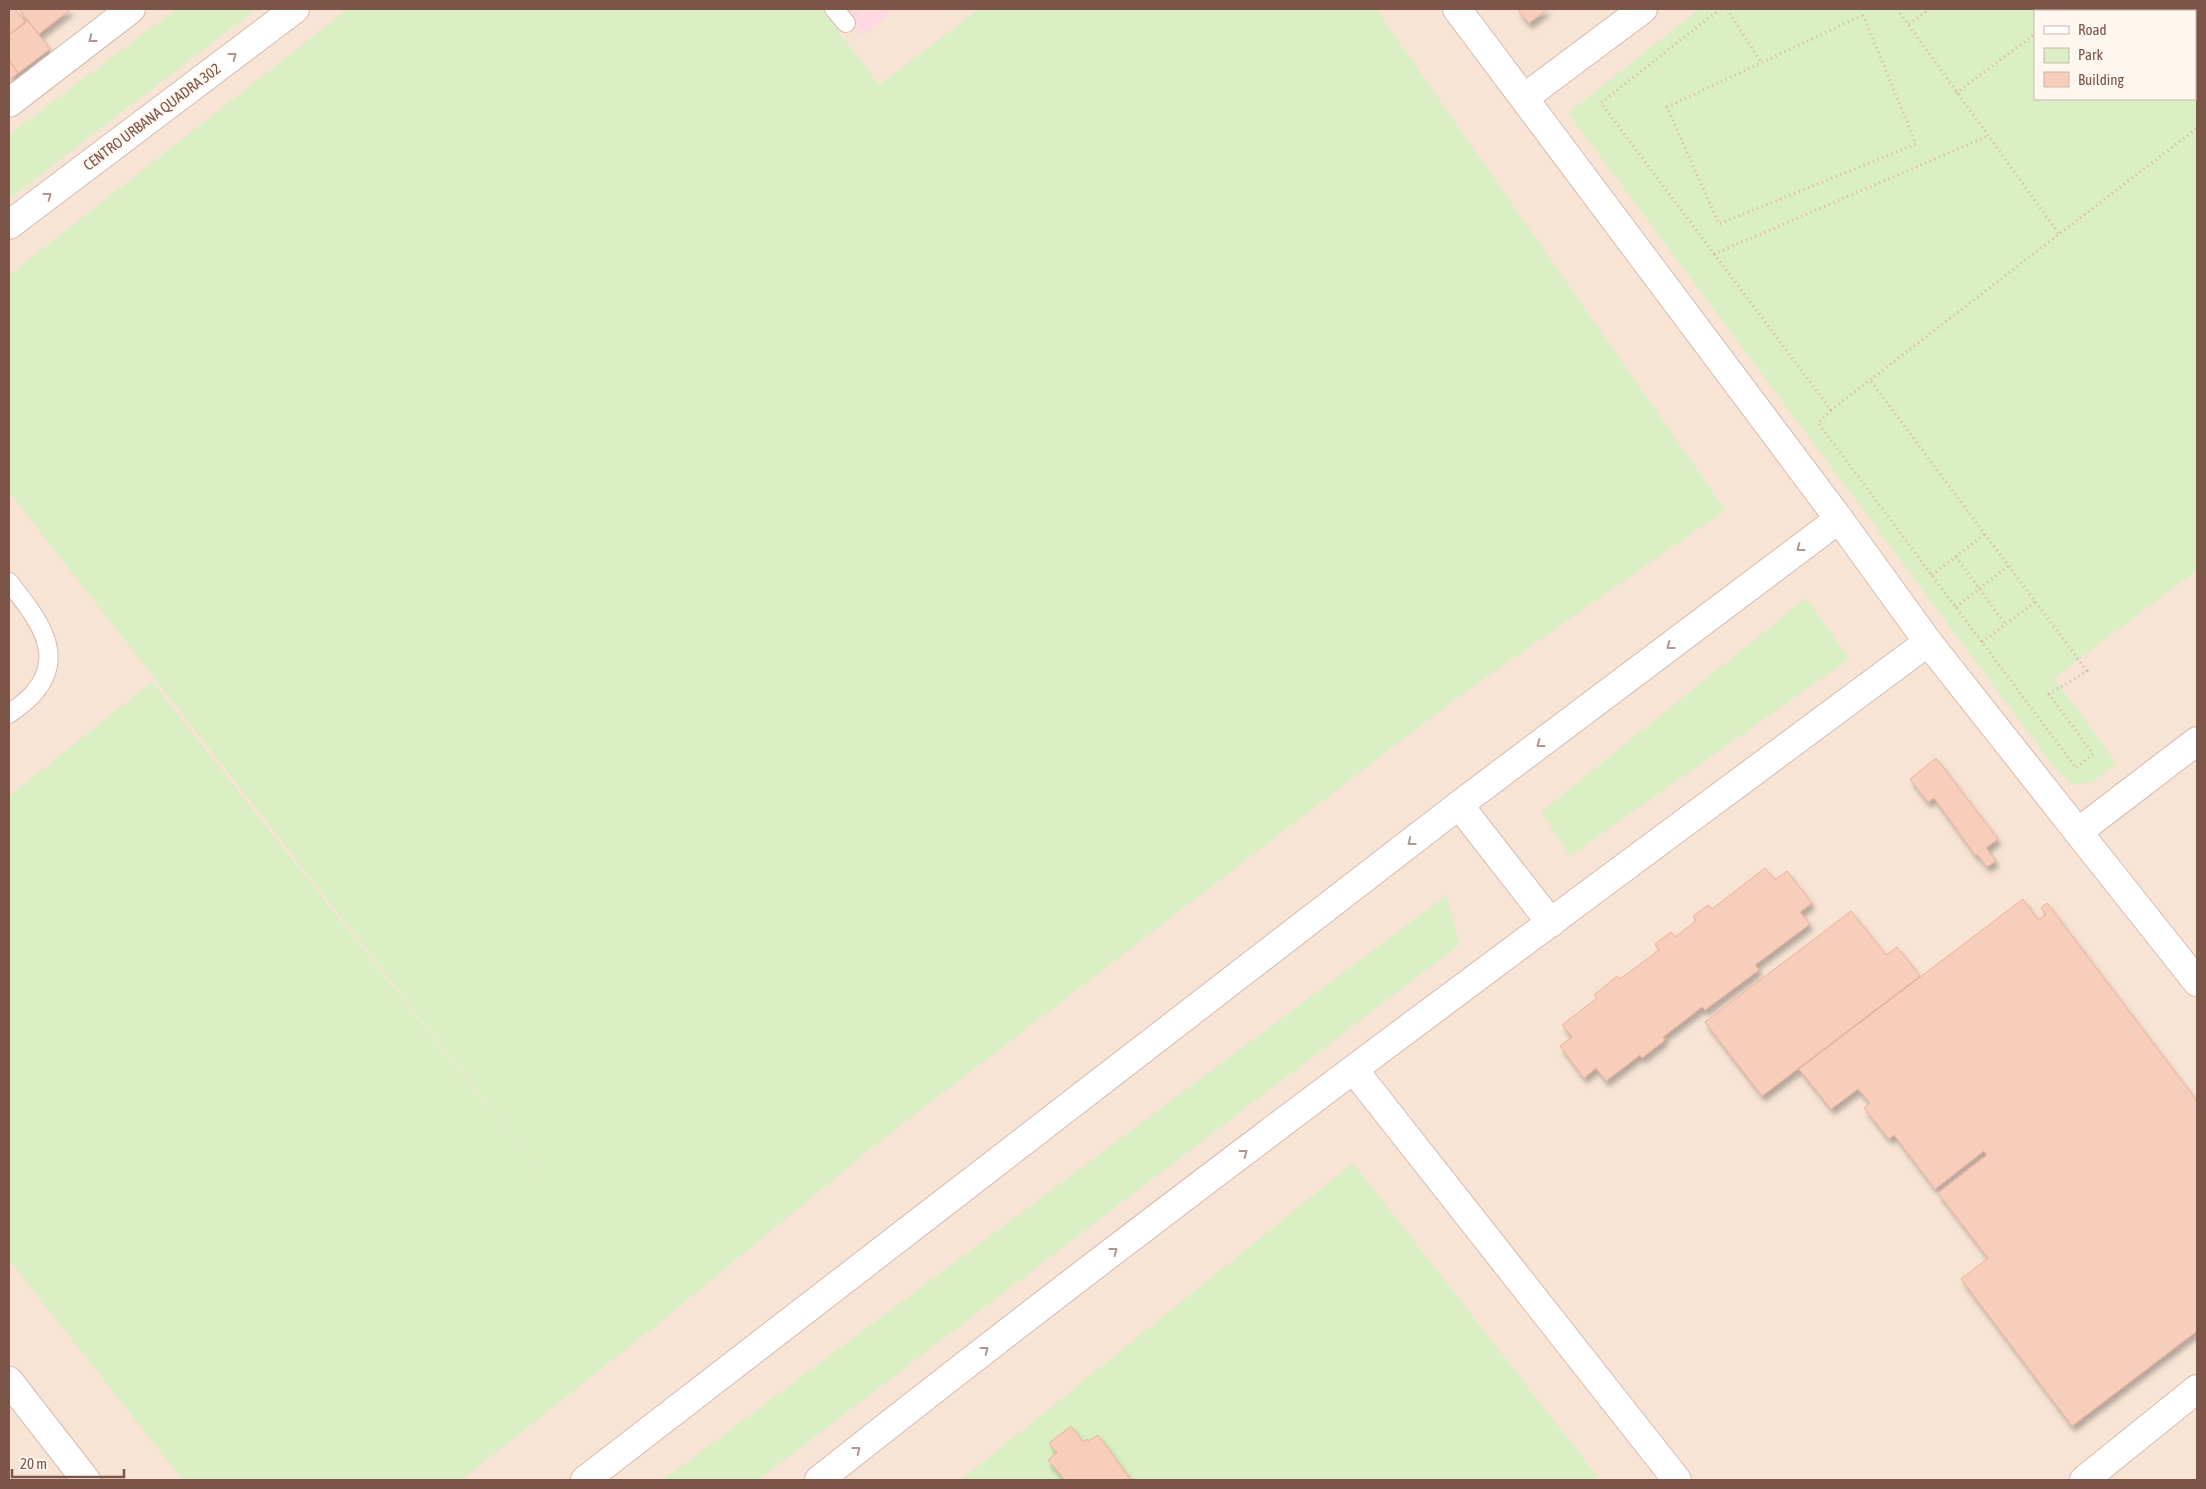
<svg xmlns="http://www.w3.org/2000/svg" width="2206" height="1489" viewBox="0 0 2206 1489" font-family="'Asap Condensed',sans-serif">
  <defs>
    <filter id="shadow"><feDropShadow dx="3" dy="5.5" stdDeviation="2.5" flood-color="#0004"/></filter>
  </defs>
  <rect width="100%" height="100%" fill="#fff3e7"/>
  <path fill="#f7e4d5" fill-rule="evenodd" d="M9,9H2197V1480H9ZM2035,11H2195V99H2035Z"/>
  <path fill="#fed9e2" d="M842,9H895L862,36Z"/>
  <path fill="#daefc3" fill-rule="evenodd" d="M176,9H256L9,199V135Z
    M348,9H821L879,85L979,9H1376L1725,510L1458,697L879,1142L659,1323L461,1480H183L9,1260V796L152,682L576,1218L9,492V275Z
    M1699,9H2197V570L2054,678L2117,764L2092,782L2073,785L2055,768L1568,113ZM2035,11H2195V99H2035Z
    M1806,598L1849,659L1570,856L1541,812Z
    M1447,895L1459,945L758,1480H663Z
    M1353,1163L1600,1480H961Z"/>
  <path fill="#f7cdbc" stroke="#ecb09a" filter="url(#shadow)" d="M9,9H15L25,22L9,35Z
    M19,9H71L39,34Z
    M1517,9H1548L1529,23Z
    M28,21L50,49L18,73L9,60V35Z
    M9,60L18,73L9,80Z
    M1936,758L1998,839L1986,848L1996,861L1987,867L1977,854L1976,856L1934,798L1928,802L1910,779Z
    M1765,868L1775,880L1787,871L1812,903L1800,912L1810,924L1755,965L1759,970L1705,1010L1702,1007L1663,1037L1665,1040L1642,1058L1640,1055L1606,1081L1596,1068L1584,1078L1560,1046L1572,1037L1562,1025L1597,998L1594,995L1617,976L1620,979L1659,950L1655,944L1671,932L1675,937L1696,921L1693,916L1708,905L1712,909Z
    M2023,899L2038,920L2046,915L2041,908L2047,903L2197,1101V1331L2072,1426L1961,1279L1988,1258L1938,1193L1987,1155L1984,1151L1935,1189L1894,1135L1889,1139L1864,1108L1870,1103L1858,1089L1831,1109L1799,1069Z
    M1851,911L1886,955L1897,947L1920,976L1762,1096L1705,1022Z
    M1071,1426L1083,1442L1087,1439L1088,1441L1098,1435L1131,1480H1065L1048,1460L1057,1453L1049,1443Z"/>
  <g fill="none" stroke-linecap="round" stroke-linejoin="round">
    <g stroke="#d5bbae" stroke-width="20">
      <path id="service" d="M834,9L846,23
        M9,582C35,616 69,654 33,694C26,702 17,708 9,714"/>
    </g>
    <g stroke="#d5bbae" stroke-width="30">
      <path id="minor" d="M1457,9L1839,519L1928,642L2078,832
        M1524,98L1643,9
        M2197,741L2078,832L2197,982
        M1459,805L1551,923
        M1354,1070L1677,1480
        M9,1381L86,1480
        M585,1480L1459,805L1839,519
        M819,1480C1182,1192 1556,919 1928,642
        M2084,1480L2197,1389"/>
    </g>
    <g stroke="#d5bbae" stroke-width="30">
      <path id="tertiary" d="M9,103L131,9
        M9,225L295,9"/>
    </g>
    <path stroke="#ddaf9e" stroke-width="3" stroke-dasharray="1 4" stroke-linecap="butt" d="M1720,9L1601,103L1831,410L2197,128
      M1727,9L1761,62
      M1897,9L2059,234
      M2066,9L2068,11
      M2161,11L2164,9
      M1863,15L1916,144L1719,224L1667,107Z
      M1909,24L1930,9
      M2195,66L2197,69
      M1956,93L2035,34
      M1714,254L1988,136
      M1831,410L1818,423L2076,768L2093,754L2049,694L2087,671L1870,380
      M1956,557L2005,624
      M1932,575L1985,534
      M1956,607L2008,566
      M1982,642L2035,602"/>
    <use href="#service" stroke="#fff" stroke-width="18"/>
    <use href="#minor" stroke="#fff" stroke-width="28"/>
    <use href="#tertiary" stroke="#fff" stroke-width="28"/>
  </g>
  <defs><path id="oneway-chevron" d="M-2-3.5L2.5 0L-2 3.5" fill="none" stroke-width="1.6" stroke-linecap="round" stroke-linejoin="round" transform="scale(1.25)"/></defs>
  <g stroke="#b09891">
    <use href="#oneway-chevron" transform="translate(92 39) rotate(142)"/>
    <use href="#oneway-chevron" transform="translate(233 56) rotate(-37)"/>
    <use href="#oneway-chevron" transform="translate(48 196) rotate(-37)"/>
    <use href="#oneway-chevron" transform="translate(1800 548) rotate(143)"/>
    <use href="#oneway-chevron" transform="translate(1670 646) rotate(143)"/>
    <use href="#oneway-chevron" transform="translate(1540 744) rotate(143)"/>
    <use href="#oneway-chevron" transform="translate(1411 842) rotate(142)"/>
    <use href="#oneway-chevron" transform="translate(1244 1153) rotate(-37)"/>
    <use href="#oneway-chevron" transform="translate(1114 1251) rotate(-37)"/>
    <use href="#oneway-chevron" transform="translate(985 1350) rotate(-37)"/>
    <use href="#oneway-chevron" transform="translate(857 1450) rotate(-38)"/>
  </g>
  <g text-anchor="middle" stroke-width="4" stroke-linejoin="round" paint-order="stroke">
    <g font-size="15" fill="#7c5448" stroke="#fff7f0">
      <text transform="translate(152 117) rotate(-37)" y="5">CENTRO URBANA QUADRA 302</text>
    </g>
  </g>
  <rect width="2206" height="1489" fill="none" stroke="#7c5448" stroke-width="20"/>
  <rect x="2034" y="10" width="162" height="90" fill="#fff7f0" stroke="#cbb6ad"/>
  <rect x="2044" y="26" width="25" height="8" fill="#ffffff" stroke="#cbb6ad"/>
  <text x="2078" y="35" font-size="15" fill="#7c5448">Road</text>
  <rect x="2044" y="48" width="25" height="15" fill="#daefc3" stroke="#cbb6ad"/>
  <text x="2078" y="60" font-size="15" fill="#7c5448">Park</text>
  <rect x="2044" y="72" width="25" height="15" fill="#f7cdbc" stroke="#cbb6ad"/>
  <text x="2078" y="85" font-size="15" fill="#7c5448">Building</text>
  <path d="M12 1469v8h112v-8" fill="none" stroke="#7c5448" stroke-width="2.5"/>
  <text x="20" y="1469" font-size="15" fill="#7c5448" stroke="#fff7f0" stroke-width="4" paint-order="stroke">20 m</text>
</svg>
